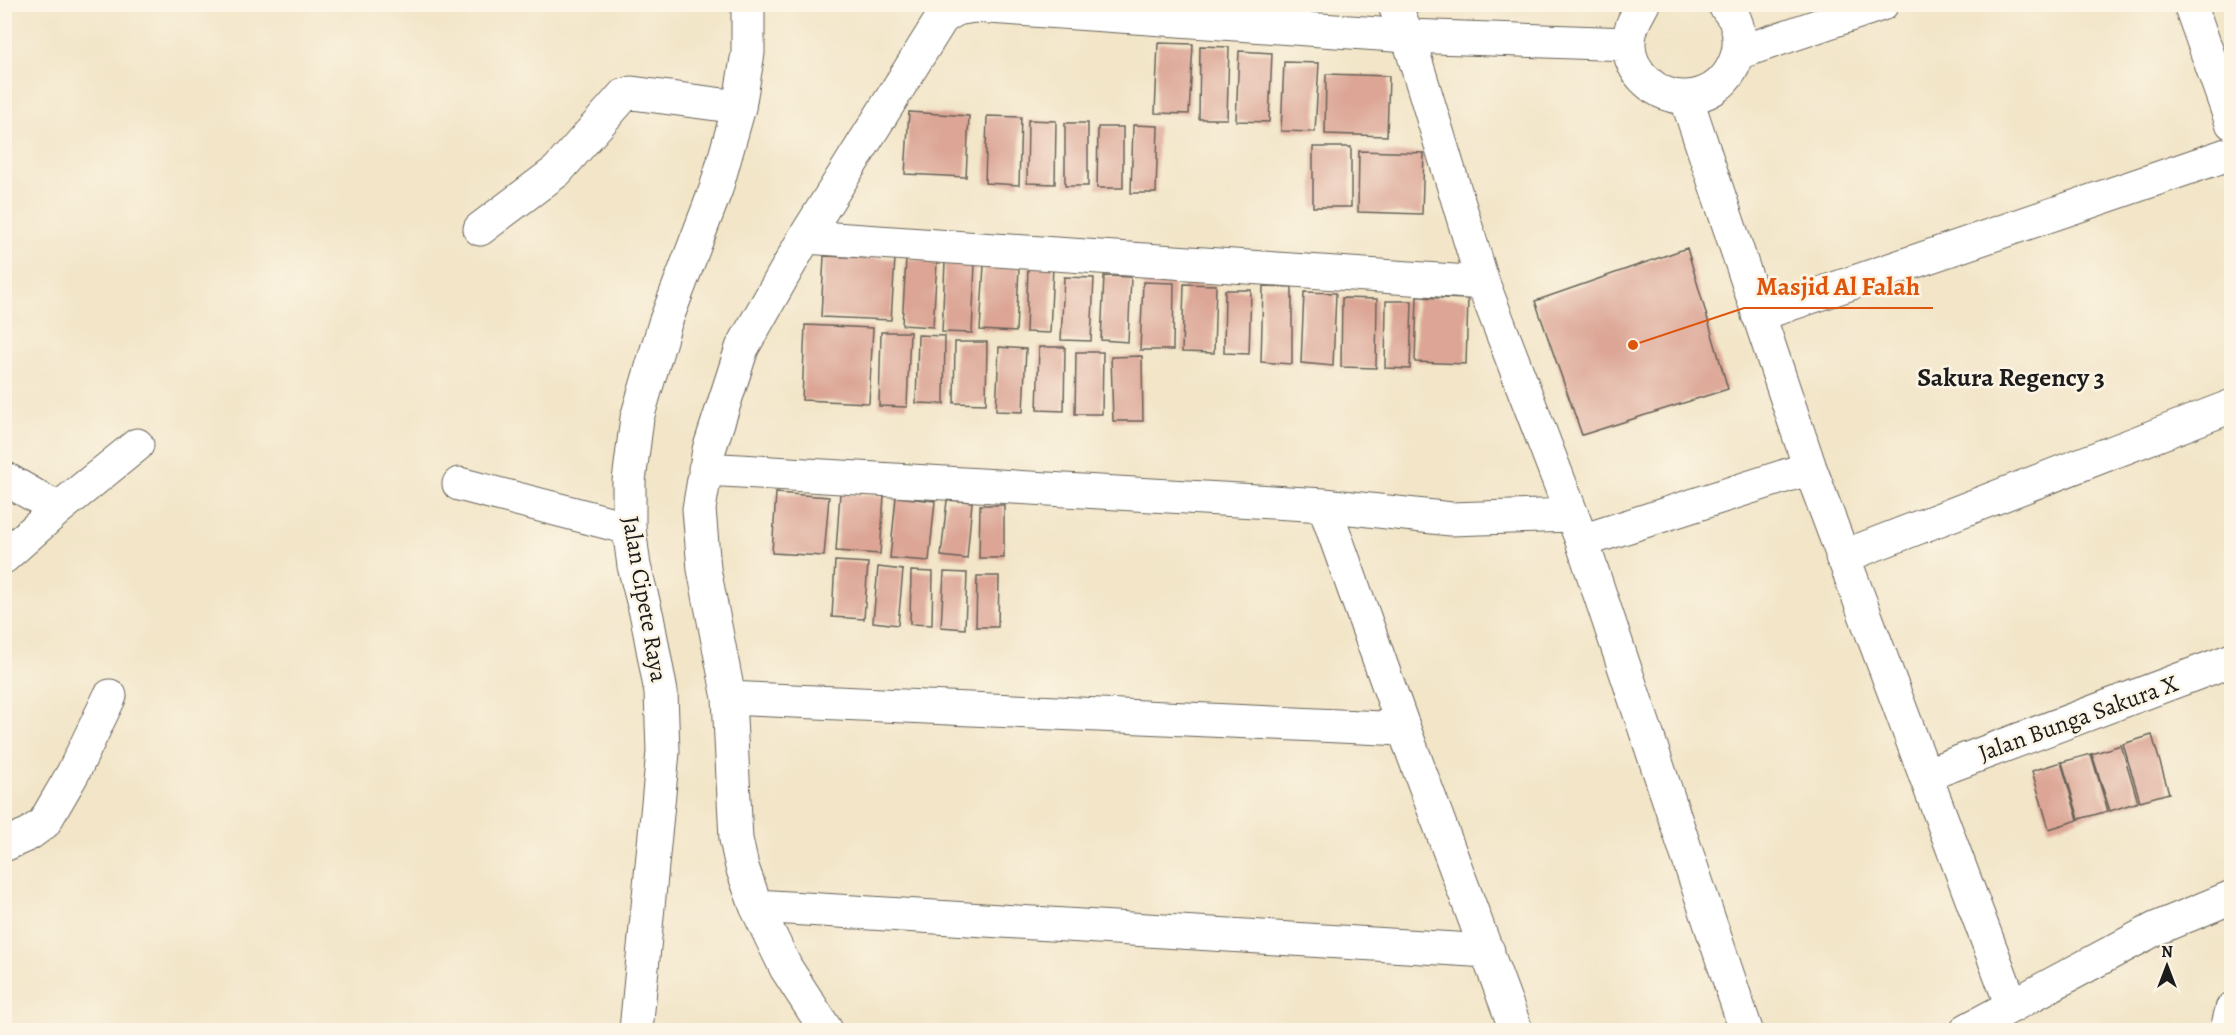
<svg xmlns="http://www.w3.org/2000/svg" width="2236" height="1035" viewBox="0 0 2236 1035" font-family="Alegreya,serif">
  <rect width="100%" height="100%" fill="#fcf5e5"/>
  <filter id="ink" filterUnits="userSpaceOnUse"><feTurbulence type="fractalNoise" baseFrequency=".0167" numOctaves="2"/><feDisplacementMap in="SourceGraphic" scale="12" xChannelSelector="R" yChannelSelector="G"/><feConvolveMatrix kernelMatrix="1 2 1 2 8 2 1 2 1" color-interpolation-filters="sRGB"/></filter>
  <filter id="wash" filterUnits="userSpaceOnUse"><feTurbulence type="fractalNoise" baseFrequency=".008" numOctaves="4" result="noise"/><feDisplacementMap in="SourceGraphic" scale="24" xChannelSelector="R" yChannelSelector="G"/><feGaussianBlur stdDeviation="1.35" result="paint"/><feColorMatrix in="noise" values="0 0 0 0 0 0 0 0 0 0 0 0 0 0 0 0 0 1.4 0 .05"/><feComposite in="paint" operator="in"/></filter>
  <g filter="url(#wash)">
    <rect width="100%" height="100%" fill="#f2e5c8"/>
    <g id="blocks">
      <path fill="#dca595" d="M1158,43L1193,44L1189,114L1155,113Z
        M1200,46L1229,47L1227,119H1199Z
        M1239,51L1272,53L1269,122L1236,121Z
        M1284,62L1319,63L1315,132L1281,131Z
        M1326,74L1389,76L1387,136L1325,134Z
        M909,112L969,116L966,177L905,174Z
        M987,116L1021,117L1019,185L985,183Z
        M1028,120L1056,121L1055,184L1027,183Z
        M1065,123H1088V186H1065Z
        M1133,125L1158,126L1156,193H1131Z
        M1098,127H1123V188H1097Z
        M1313,147H1351V207H1313Z
        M1359,151L1424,153L1422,214L1358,212Z
        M1687,248L1728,389L1582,435L1535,301Z
        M824,256L895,259L891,320L821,317Z
        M906,259L937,261L933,327L902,325Z
        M945,261L975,263L972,333L942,332Z
        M984,265L1019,267L1016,332L980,330Z
        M1028,265L1053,266L1050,333L1026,332Z
        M1104,276L1131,277L1128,342L1101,340Z
        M1064,277L1094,278L1091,341L1061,340Z
        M1143,282L1174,283L1173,350H1140Z
        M1184,284L1216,285L1214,353L1182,352Z
        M1263,286L1292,287V364L1261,362Z
        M1225,290H1251L1249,354L1224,353Z
        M1304,292L1336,293L1333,366L1301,363Z
        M1417,297L1468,299L1466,364L1415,362Z
        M1342,298L1377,299L1376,368L1341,367Z
        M1386,301H1412L1410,369L1385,368Z
        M805,325L873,328L869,403L802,400Z
        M881,332H910L907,407L879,406Z
        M918,335L945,336L944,404L916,403Z
        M955,342H987L986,404L954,403Z
        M999,347L1026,349L1023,412L996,411Z
        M1039,347H1065L1064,411L1037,410Z
        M1076,352H1103L1102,414H1075Z
        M1142,356L1143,421H1113L1111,357Z
        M776,493L829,497L824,556L772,553Z
        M840,493L884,496L880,554L836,551Z
        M896,497L935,501L929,561L890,558Z
        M947,500L972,502L967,559L941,556Z
        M980,505H1004V558H979Z
        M835,561L868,563L864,619L832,617Z
        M878,567L903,570L898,625L873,622Z
        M911,571L933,572L932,625L910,624Z
        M944,572L967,573L965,629L941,627Z
        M977,576H999L998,627H976Z
        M2152,735L2169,793L2140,801L2123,744Z
        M2121,745L2138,802L2110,811L2092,754Z
        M2091,754L2108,811L2079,819L2062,762Z
        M2061,762L2078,820L2049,829L2032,771Z"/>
    </g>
  </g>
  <g filter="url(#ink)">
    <use href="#blocks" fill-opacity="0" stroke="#676258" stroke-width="1.5"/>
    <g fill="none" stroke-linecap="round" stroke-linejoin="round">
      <g stroke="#676258" stroke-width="35">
        <path id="minor" d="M1394,4L1408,36L1483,283L1582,541L1746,1030
          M1643,4C1636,17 1629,28 1629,43C1628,72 1658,99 1687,97C1725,95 1749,55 1735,20C1732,14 1727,9 1724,4
          M2190,4L2232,123
          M1738,53L1882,4
          M1686,97L1810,468L2012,1006
          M480,229L557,171L623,96L632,93L739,107
          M805,237L1483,283
          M1758,315L2232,153
          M705,469L1324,505L1451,519L1572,515
          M4,478L58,509L4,557
          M459,484L629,528
          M1324,505L1404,729L1516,1030
          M58,509L137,445
          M1582,541L1810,468
          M1842,557L2232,406
          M729,698L1404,729
          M1925,775L2232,660
          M4,845L29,834L44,823L73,773L110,696
          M756,906L1488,951
          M826,1030L786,968L756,906L742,867L736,839L729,698L704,569L699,509L709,450L742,348L805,237L942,18L956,9L974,6L1408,36L1628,44
          M1967,1030L2155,929L2232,897
          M2227,1030L2232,1009"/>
      </g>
      <g stroke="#676258" stroke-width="35">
        <path id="major" d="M636,1030L663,752L661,692L647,617L634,566L629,528V481L637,418L665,323L716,189L739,107L748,53V4"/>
      </g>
      <use href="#minor" stroke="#fff" stroke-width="33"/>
      <use href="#major" stroke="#fff" stroke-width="33"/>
    </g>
  </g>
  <g text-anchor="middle" stroke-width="5" stroke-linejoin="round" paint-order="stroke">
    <g font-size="24" fill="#1c1c1c" stroke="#fcf5e5">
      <text transform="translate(645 599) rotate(80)" y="8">Jalan Cipete Raya</text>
      <text transform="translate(2078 718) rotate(-20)" y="8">Jalan Bunga Sakura X</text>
    </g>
    <g font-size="26" font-weight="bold" fill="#1c1c1c" stroke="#fcf5e5">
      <text x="2011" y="386">Sakura Regency 3</text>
    </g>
  </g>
  <path fill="none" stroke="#de560d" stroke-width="2" d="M1633 345L1744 308H1933"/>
  <circle fill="#de560d" stroke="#fcf5e5" stroke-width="2" cx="1633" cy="345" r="6"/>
  <g font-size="26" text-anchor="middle" font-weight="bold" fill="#de560d" stroke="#fcf5e5" stroke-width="5" stroke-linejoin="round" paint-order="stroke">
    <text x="1838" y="295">Masjid Al Falah</text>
  </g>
  <rect width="2236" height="1035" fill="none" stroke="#fcf5e5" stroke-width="24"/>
  <g transform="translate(2167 966)" stroke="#fcf5e5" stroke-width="4.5" paint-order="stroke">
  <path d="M0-4.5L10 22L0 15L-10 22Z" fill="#1c1c1c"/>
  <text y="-9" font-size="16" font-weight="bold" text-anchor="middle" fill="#1c1c1c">N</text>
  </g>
</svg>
